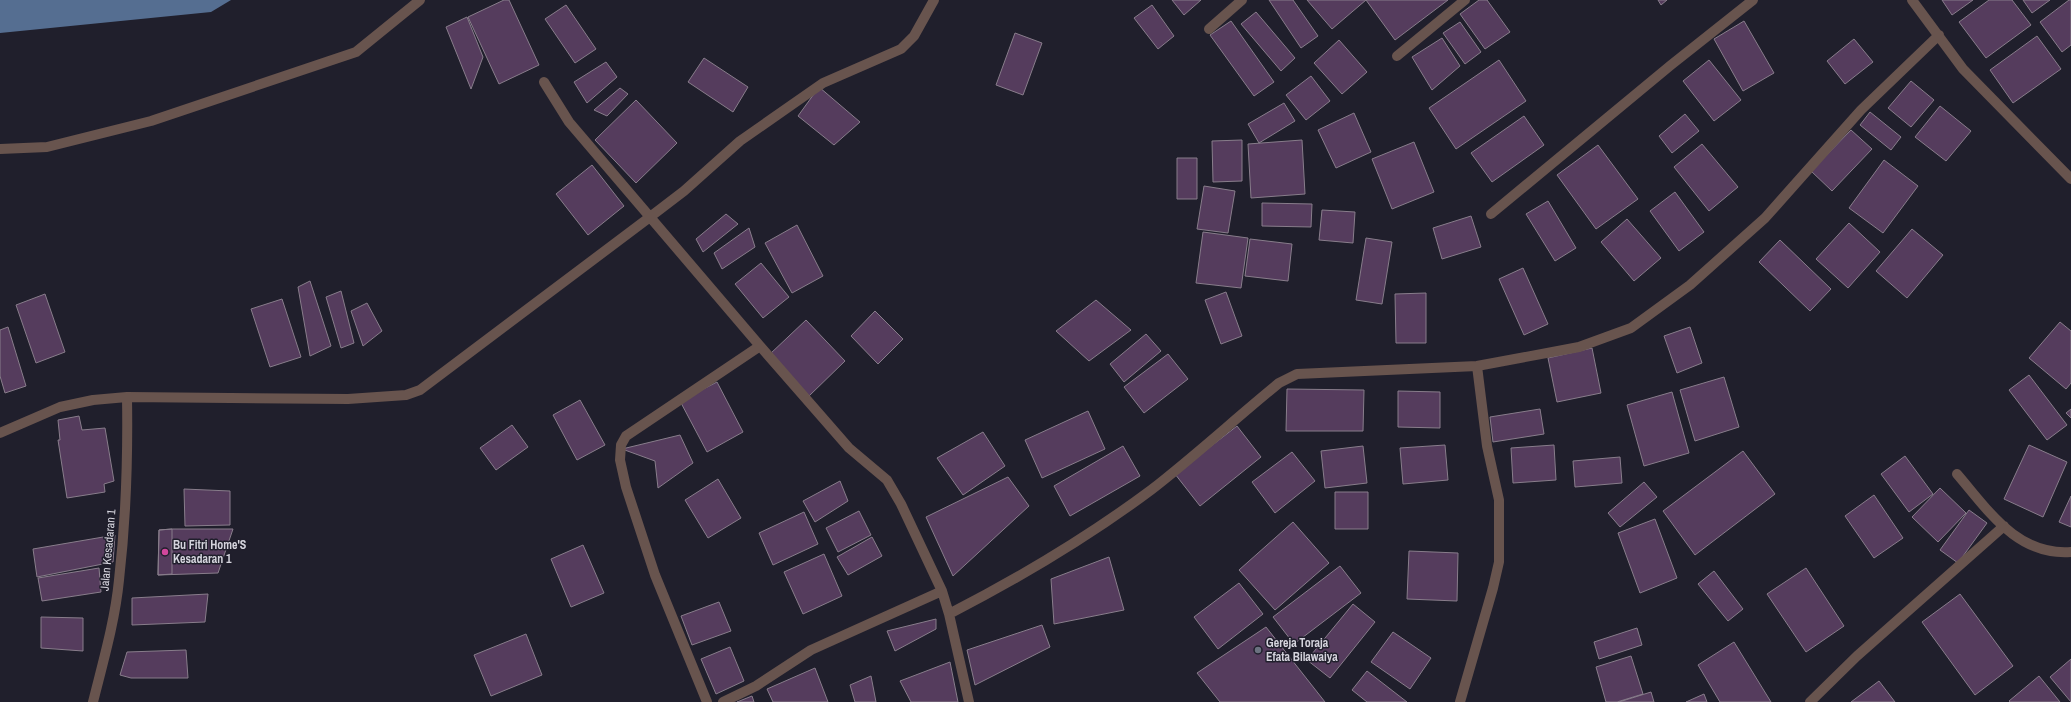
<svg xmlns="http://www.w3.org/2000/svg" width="2071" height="702" viewBox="0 0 2071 702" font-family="'Archivo Narrow',sans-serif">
  <rect width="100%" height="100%" fill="#201f2c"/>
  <path fill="#556e91" d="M0,0H231L211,12L0,33Z"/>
  <path fill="#553c5d" stroke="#887d8b" d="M504,0H509L539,65L499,84L468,17Z
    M1172,0H1201L1184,15Z
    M1269,0H1293L1318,36L1301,48Z
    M1307,0H1366L1332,29Z
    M1366,0H1448L1395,40Z
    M1479,0H1487L1510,32L1485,49L1460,14Z
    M1658,0H1667L1661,5Z
    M1942,0H1973L1952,15Z
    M1989,0H2012L2031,25L1986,58L1959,22Z
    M2023,0H2050L2032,13Z
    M2069,0H2071V45L2062,52L2040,22Z
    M566,5L596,49L575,63L545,19Z
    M1152,5L1174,36L1158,49L1134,18Z
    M1256,12L1295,58L1281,71L1241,24Z
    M467,17L483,57L471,89L446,27Z
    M1231,21L1274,82L1254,96L1210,35Z
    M1744,21L1774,73L1743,91L1714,39Z
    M1460,22L1481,52L1465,64L1443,33Z
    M1015,33L1042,43L1023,95L996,85Z
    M2037,36L2061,69L2013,103L1990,70Z
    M1442,38L1460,66L1432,90L1412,57Z
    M1854,39L1873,62L1845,84L1827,61Z
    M1339,40L1367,72L1342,94L1314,63Z
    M704,58L748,87L733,112L688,82Z
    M1499,60L1526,101L1456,149L1429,108Z
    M1709,60L1741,100L1714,121L1683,81Z
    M606,62L617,77L587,103L574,82Z
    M1311,76L1330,101L1306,120L1286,95Z
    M1911,81L1934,100L1911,127L1888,108Z
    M819,87L860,122L834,145L798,116Z
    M620,88L628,94L607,116L594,110Z
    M636,100L677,143L636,183L595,140Z
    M1284,103L1295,121L1259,143L1248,124Z
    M1940,106L1971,131L1946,161L1915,137Z
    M1870,112L1901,137L1891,150L1860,125Z
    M1354,113L1371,152L1336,168L1318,130Z
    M1685,114L1699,131L1672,153L1659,136Z
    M1524,116L1544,145L1492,182L1471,153Z
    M1851,130L1872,149L1832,191L1811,171Z
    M1242,140V181L1213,182L1212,141Z
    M1302,140L1305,194L1251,198L1248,144Z
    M1414,142L1434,192L1392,209L1372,159Z
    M1702,144L1738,187L1709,211L1674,167Z
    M1598,145L1638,199L1596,229L1557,175Z
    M1177,158H1197V199H1177Z
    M1884,160L1918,186L1883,233L1849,208Z
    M592,165L624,206L588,235L556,194Z
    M1204,186L1235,191L1228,233L1197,229Z
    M1675,192L1704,232L1679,251L1650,211Z
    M1548,201L1576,248L1555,261L1526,214Z
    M1262,203L1312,204L1311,227L1262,226Z
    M1322,210L1355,212L1353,243L1319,240Z
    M726,214L738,224L703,252L696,239Z
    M1471,216L1481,247L1442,259L1433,228Z
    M1627,219L1661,258L1634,281L1601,242Z
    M1849,223L1880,252L1848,288L1816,259Z
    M797,225L823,276L792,293L765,243Z
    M749,228L755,247L722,269L714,253Z
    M1912,229L1943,255L1907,298L1876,271Z
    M1203,232L1248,238L1241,288L1196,283Z
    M1366,238L1392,242L1382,304L1356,300Z
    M1250,239L1292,244L1288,281L1245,276Z
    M1780,240L1831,289L1810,311L1759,262Z
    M761,263L789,297L763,318L735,284Z
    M1523,268L1548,324L1524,335L1499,279Z
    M310,281L331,346L310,356L298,287Z
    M341,291L354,343L341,348L326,297Z
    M1226,292L1242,336L1221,344L1205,300Z
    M1426,293V343H1396L1395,294Z
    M45,294L65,352L36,363L16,305Z
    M282,299L301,357L270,367L251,309Z
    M1096,300L1131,330L1089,361L1056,331Z
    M367,303L382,331L363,346L351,311Z
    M875,311L903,339L878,364L851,336Z
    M806,320L845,361L809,396L770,354Z
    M2060,322L2071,331V383L2066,389L2029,358Z
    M8,327L26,386L5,393L0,376V330Z
    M1690,327L1702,363L1677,373L1664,336Z
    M1146,334L1161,351L1124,382L1110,364Z
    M1592,348L1601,393L1557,402L1548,358Z
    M1168,354L1188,379L1144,413L1124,387Z
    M2029,375L2067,425L2047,440L2009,390Z
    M1724,377L1739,427L1695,441L1680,390Z
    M717,382L743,432L707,452L680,401Z
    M1287,389L1364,390L1363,431H1286Z
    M1398,391L1440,392V428L1398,427Z
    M1672,392L1689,453L1644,466L1627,405Z
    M580,400L605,445L577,460L553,415Z
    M1540,409L1544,434L1493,442L1490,417Z
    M2071,409V418L2066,413Z
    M1088,411L1105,449L1042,478L1025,440Z
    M79,416L82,430L105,428L114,481L104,484L105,492L67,498L58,440H60L58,420Z
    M512,425L528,447L496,470L480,448Z
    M1237,426L1261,457L1200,506L1175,474Z
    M983,432L1005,466L963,495L937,458Z
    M680,435L693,463L658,488L655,461L622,449Z
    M1445,445L1448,480L1403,484L1400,448Z
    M1554,445L1556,480L1513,483L1511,448Z
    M2029,445L2067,462L2043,517L2004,499Z
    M1123,446L1140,476L1070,516L1054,486Z
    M1363,446L1367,483L1325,488L1321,451Z
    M1743,451L1775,494L1695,555L1663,511Z
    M1292,452L1315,481L1275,513L1252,482Z
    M1905,456L1933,494L1909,512L1881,474Z
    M1620,457L1622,483L1575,487L1573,461Z
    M1008,477L1029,506L953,576L926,517Z
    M718,479L741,518L708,538L685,500Z
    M840,481L848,501L815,522L803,501Z
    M1644,482L1657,497L1620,527L1608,513Z
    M1940,488L1966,513L1938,542L1912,517Z
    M184,489L230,491V525L185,526Z
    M1335,492H1368V529H1335Z
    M1874,495L1903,538L1874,558L1845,516Z
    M2071,496V527L2059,522Z
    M1969,510L1987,523L1958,563L1940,550Z
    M859,511L871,535L838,552L826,528Z
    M804,512L818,544L773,565L759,533Z
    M1655,519L1677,578L1640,593L1618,533Z
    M1293,522L1329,563L1275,610L1239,570Z
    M172,529H233L218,573L158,575L159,530Z
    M172,529V574L158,575L159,530Z
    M115,535L113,562L37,577L33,549Z
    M872,537L882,556L848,575L837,557Z
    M583,545L604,593L571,607L551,559Z
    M1409,551L1458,553L1457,601L1407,599Z
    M824,554L842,596L803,614L784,572Z
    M1109,557L1124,610L1054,624L1051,579Z
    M1340,566L1361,593L1294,644L1273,617Z
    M99,568L101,592L42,601L38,578Z
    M1806,568L1844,626L1806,652L1767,594Z
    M1714,571L1743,609L1728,621L1698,584Z
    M1239,583L1263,614L1218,649L1194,617Z
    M208,594L205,622L132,625V598Z
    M1960,594L2013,666L1975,695L1922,622Z
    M719,602L731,631L692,645L681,616Z
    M1353,604L1375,622L1330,678L1307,660Z
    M41,617L83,618V651L41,648Z
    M936,619V629L895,651L887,631Z
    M1042,625L1050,647L975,685L967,650Z
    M1266,627L1325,702H1220L1197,673Z
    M1637,628L1642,645L1599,659L1594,642Z
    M1393,632L1431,658L1410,689L1371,662Z
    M526,634L542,675L491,696L474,655Z
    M1734,642L1771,702H1720L1698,665Z
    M730,647L744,681L716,694L701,659Z
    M186,650L188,678H131L120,675L127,652Z
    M1631,656L1643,694L1617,702H1606L1596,667Z
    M2071,659V702L2050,677Z
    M950,662L958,702H911L900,681Z
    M815,668L828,702H773L767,689Z
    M1367,671L1407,702H1367L1352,690Z
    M871,676L876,702H855L850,685Z
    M2039,676L2060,702H2010L2009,701Z
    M1879,681L1895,702H1851Z
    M1651,692L1654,702H1619Z
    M1704,694L1707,702H1686Z
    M752,696L754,702H737Z"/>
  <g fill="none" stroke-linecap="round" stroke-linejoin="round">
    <path stroke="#68544e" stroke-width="10" d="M1912,0L1963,69L2071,179
      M1209,29L1242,0
      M1397,56L1465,0
      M544,82L569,122L760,346L849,448L887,480L901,504L942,591L949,614L969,702
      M0,149L47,147L151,121L356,52L420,0
      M1491,214L1671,65L1753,0
      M0,433L60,407L93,400L127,397L348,399L406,395L420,390L650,217L684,191L740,141L823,83L901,49L914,36L934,0
      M1957,474C1988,510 2017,556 2071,552
      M949,614C1019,578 1088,537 1151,490C1195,456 1236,418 1279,383L1297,374L1477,366L1579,347L1631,328L1690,285L1765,218L1861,110L1939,35
      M93,702C103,662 115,621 119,580C126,519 128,458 127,397
      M707,702L655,575L626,487L620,460L621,445L626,436L760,346
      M723,702L756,686L811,650L942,591
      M1460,702L1493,588L1499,562V500L1487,446L1477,366
      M1810,702L1857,656L2004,526"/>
  </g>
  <circle fill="#d1479c" stroke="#201f2c" stroke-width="1.5" cx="165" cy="552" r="4"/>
  <circle fill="#6b7280" stroke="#201f2c" stroke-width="1.5" cx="1258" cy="650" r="4"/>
  <g text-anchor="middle" stroke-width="3" stroke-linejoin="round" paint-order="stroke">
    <g font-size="12" font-weight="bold" fill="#d5d4dd" stroke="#201f2c" text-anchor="start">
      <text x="173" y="549">Bu Fitri Home'S<tspan x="173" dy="14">Kesadaran 1</tspan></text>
      <text x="1266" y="647">Gereja Toraja<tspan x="1266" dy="14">Efata Bilawaiya</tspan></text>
    </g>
    <g font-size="12" fill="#d5d4dd" stroke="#201f2c">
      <text transform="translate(108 550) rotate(-85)" y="4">Jalan Kesadaran 1</text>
    </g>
  </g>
</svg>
